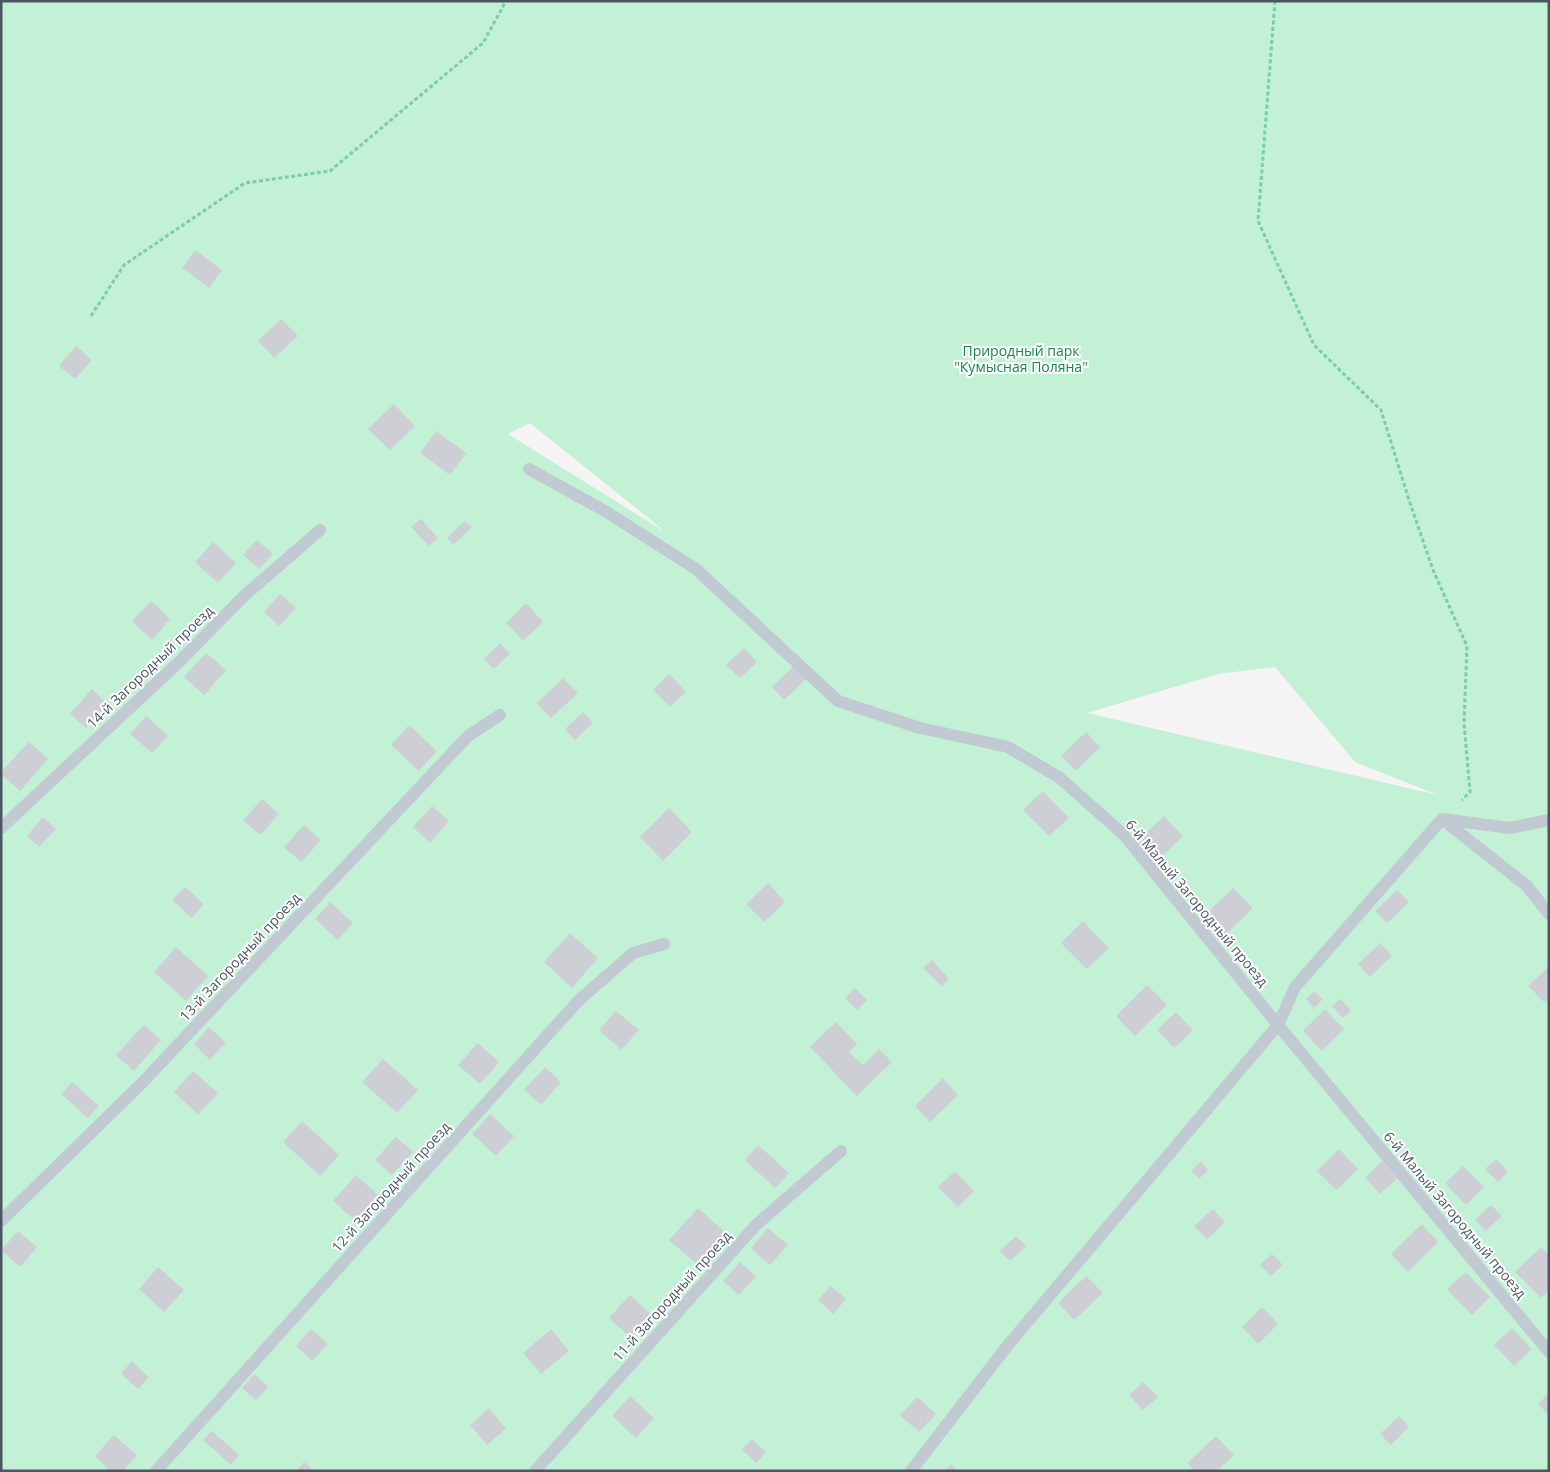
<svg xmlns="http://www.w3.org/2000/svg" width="1550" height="1472" viewBox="0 0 1550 1472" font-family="'Open Sans',sans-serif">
  <rect width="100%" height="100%" fill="#f5f3f3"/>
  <path fill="#c3f1d5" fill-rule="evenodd" d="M1,1H1549V1471H1ZM530,423L662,529V530L508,434ZM1275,667L1355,762L1438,795L1087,713L1218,674Z"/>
  <path fill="#cdcfd5" d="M195,250L222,270L209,288L182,268Z
    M281,319L298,336L274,358L258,341Z
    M76,346L92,360L75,379L59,366Z
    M394,404L415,426L390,450L368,429Z
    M436,431L466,453L450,475L420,453Z
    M421,519L438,538L429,546L411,527Z
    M465,521L472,527L453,545L447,538Z
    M257,540L273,554L259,569L243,555Z
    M213,542L236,563L218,583L195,562Z
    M280,594L296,608L279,626L264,612Z
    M151,601L170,619L152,640L132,621Z
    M526,603L543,622L523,641L506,623Z
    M500,643L510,654L494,669L484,659Z
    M744,648L757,662L740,678L726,665Z
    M206,653L226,670L204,695L184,677Z
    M794,666L806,679L784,700L772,687Z
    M669,674L686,692L670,707L653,690Z
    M563,678L578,693L551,718L537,703Z
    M92,689L108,704L86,728L70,714Z
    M583,712L593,723L575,740L565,729Z
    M146,716L168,736L152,753L130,734Z
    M409,725L437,751L419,771L391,745Z
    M1086,732L1100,747L1076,771L1061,756Z
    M29,742L48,759L20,791L1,774V772Z
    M1043,791L1069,818L1049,836L1023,810Z
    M262,799L279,814L260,835L243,820Z
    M432,806L449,821L430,843L413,827Z
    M669,808L692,832L663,861L640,837Z
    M1164,816L1183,836L1160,858L1141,838Z
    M43,817L56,829L39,847L27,836Z
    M304,825L321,840L301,862L284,847Z
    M768,883L785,902L764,922L746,904Z
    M185,887L204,904L192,918L172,900Z
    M1233,888L1253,908L1224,936L1204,916Z
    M1397,890L1409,902L1387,923L1375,911Z
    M330,902L353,923L338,940L315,919Z
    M1083,921L1109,948L1087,969L1061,943Z
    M570,933L598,958L572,988L544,962Z
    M1380,943L1392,956L1370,977L1358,964Z
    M176,947L208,976L186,1001L154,972Z
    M932,960L949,979L942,986L923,968Z
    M1549,966V998L1544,1002L1528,986Z
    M1147,985L1167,1005L1135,1036L1116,1016Z
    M855,988L867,1000L857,1010L845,998Z
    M1314,991L1323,999L1314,1008L1306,999Z
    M1340,999L1351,1010L1343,1018L1332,1006Z
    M1325,1009L1344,1029L1322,1051L1303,1031Z
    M616,1011L639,1030L621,1050L599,1030Z
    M1176,1012L1193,1030L1174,1048L1157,1030Z
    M836,1022L857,1044L849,1052L863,1065L879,1049L892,1062L857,1096L810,1047Z
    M144,1025L161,1040L134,1071L116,1055Z
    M209,1027L226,1043L210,1060L194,1044Z
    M478,1043L499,1062L480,1084L458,1065Z
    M383,1059L418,1090L397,1113L362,1082Z
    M545,1067L561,1082L541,1105L524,1090Z
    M193,1071L218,1093L198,1115L174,1092Z
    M943,1078L958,1095L930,1122L915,1106Z
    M72,1082L99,1106L88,1118L61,1094Z
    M490,1114L514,1136L496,1156L472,1134Z
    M302,1121L339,1155L320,1176L283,1142Z
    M396,1137L413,1152L392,1175L375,1160Z
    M758,1145L789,1173L775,1188L745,1160Z
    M1339,1149L1358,1169L1336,1190L1317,1171Z
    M1496,1159L1508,1172L1498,1182L1485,1169Z
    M1201,1161L1208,1170L1199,1179L1191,1171Z
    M1382,1161L1398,1178L1380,1194L1365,1178Z
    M1463,1166L1484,1187L1466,1205L1445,1183Z
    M955,1171L974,1191L958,1207L938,1187Z
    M356,1175L378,1195L355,1220L333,1201Z
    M1491,1205L1502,1216L1486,1231L1475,1220Z
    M698,1208L728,1235L699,1266L669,1240Z
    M1213,1209L1225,1222L1207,1239L1194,1226Z
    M1422,1224L1438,1242L1408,1272L1391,1254Z
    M768,1228L788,1245L770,1265L751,1248Z
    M18,1231L37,1247L20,1267L1,1250Z
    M1016,1236L1026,1246L1010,1261L1000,1251Z
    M1541,1247L1549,1255V1290L1541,1298L1515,1272Z
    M1272,1254L1283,1265L1271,1276L1260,1265Z
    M740,1262L756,1277L739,1295L723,1281Z
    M158,1267L184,1290L164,1312L139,1289Z
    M1466,1272L1490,1297L1472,1315L1447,1289Z
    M1086,1276L1103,1293L1074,1320L1058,1303Z
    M831,1286L846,1299L833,1314L818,1300Z
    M630,1295L651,1314L630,1337L609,1318Z
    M1262,1307L1278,1324L1258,1344L1242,1327Z
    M1512,1328L1532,1349L1514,1366L1494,1345Z
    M311,1329L328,1344L312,1361L296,1346Z
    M551,1329L569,1351L541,1374L523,1353Z
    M132,1361L149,1377L138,1389L121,1374Z
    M254,1374L268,1387L256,1400L242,1388Z
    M1143,1382L1158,1397L1143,1410L1129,1395Z
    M1549,1393V1415L1538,1404Z
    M630,1396L654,1418L636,1438L612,1416Z
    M917,1397L936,1414L919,1432L900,1415Z
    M489,1408L506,1429L487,1445L470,1425Z
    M1399,1416L1409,1427L1391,1445L1380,1434Z
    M212,1431L239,1455L231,1465L203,1440Z
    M114,1435L137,1455L123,1471H110L95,1456Z
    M1216,1436L1234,1455L1217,1471H1195L1187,1463Z
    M752,1439L766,1452L756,1463L742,1450Z
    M304,1462L314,1471H296Z
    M951,1464L958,1471H945Z"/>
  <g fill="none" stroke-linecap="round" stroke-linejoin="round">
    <path stroke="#7ad0a6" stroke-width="3" stroke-dasharray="4 2.5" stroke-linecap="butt" d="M1275,1L1258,221L1314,345L1381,410L1409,500L1433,570L1467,646L1464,723L1470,792L1462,800
      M91,316L124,265L245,183L330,171L483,43L506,1"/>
    <path stroke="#c1cad2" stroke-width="12" d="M529,469L605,511L696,569L838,701L920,728L1008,747L1060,778L1124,835L1278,1025L1549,1352
      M1442,819L1527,886L1549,914
      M1442,819L1510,828L1549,820
      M1,828L177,664L245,595L320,530
      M1,1221L143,1082L468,736L500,715
      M156,1471L579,1000L633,953L664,944
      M535,1471L756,1225L841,1151
      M911,1471L1008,1345L1278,1025L1295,987L1442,819"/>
  </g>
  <g text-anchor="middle" stroke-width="4" stroke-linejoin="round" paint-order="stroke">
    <g font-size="14" fill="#17864f" stroke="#fff">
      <text x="1021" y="356">Природный парк<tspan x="1021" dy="16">"Кумысная Поляна"</tspan></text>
    </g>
    <g font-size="14" fill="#4a5661" stroke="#fff">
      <text transform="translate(150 667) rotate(-44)" y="5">14-й Загородный проезд</text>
      <text transform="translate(1197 903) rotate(50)" y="5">6-й Малый Загородный проезд</text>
      <text transform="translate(240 957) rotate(-47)" y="5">13-й Загородный проезд</text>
      <text transform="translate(391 1187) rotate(-48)" y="5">12-й Загородный проезд</text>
      <text transform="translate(1455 1215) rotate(50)" y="5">6-й Малый Загородный проезд</text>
      <text transform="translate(672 1296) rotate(-48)" y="5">11-й Загородный проезд</text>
    </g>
  </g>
  <rect width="1550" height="1472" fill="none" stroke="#4a5661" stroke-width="5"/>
</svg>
